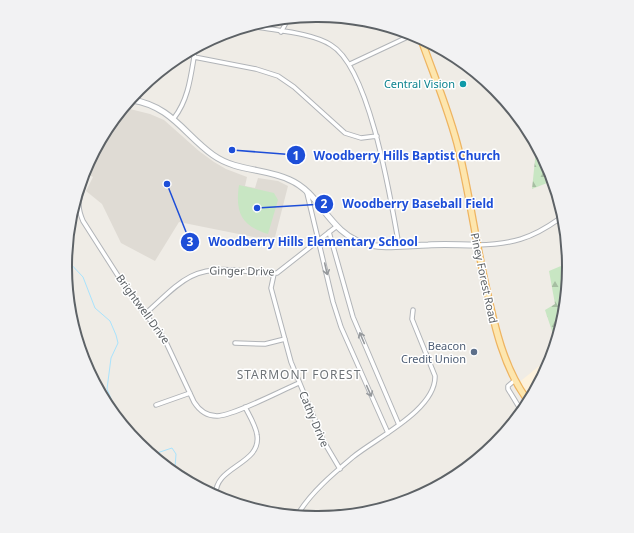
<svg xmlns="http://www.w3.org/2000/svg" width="634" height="533" viewBox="0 0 634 533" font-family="'Noto Sans',sans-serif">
  <defs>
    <pattern id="forest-firs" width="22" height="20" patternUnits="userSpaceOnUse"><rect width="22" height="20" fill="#c8e6c3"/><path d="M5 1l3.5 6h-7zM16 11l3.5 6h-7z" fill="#a6bea2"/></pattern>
  </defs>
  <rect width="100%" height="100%" fill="#efece6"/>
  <path fill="#fdf2dd" d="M550,357L549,363L526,398L517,384Z"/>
  <path fill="#dfdbd4" d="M126,108L150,114L164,120L199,151L214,162L226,169L247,177L245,186L255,188L258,178L278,181L288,186L274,241L179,222L155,261L121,243L102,204L86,191L93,177L84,172Z"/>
  <path fill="url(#forest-firs)" d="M536,150L549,170L552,181L532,189Z
    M568,263V267L554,337L545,310L555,304L549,271Z"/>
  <path fill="#c8e6c3" d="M239,185L274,193L278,200L268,234C241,226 235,212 239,185Z"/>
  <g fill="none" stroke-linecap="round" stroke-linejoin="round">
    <path stroke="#a9e3fd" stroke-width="1" d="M67,260L83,277L95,308L110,321L116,335L118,343L111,358L107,389L112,401V404
      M154,454L172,448L176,454L175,468"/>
    <g stroke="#b1b4b8" stroke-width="5.5">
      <path id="street" d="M257,27C279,31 312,33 331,45C370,68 391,201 399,246
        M281,32L287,21
        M194,57L256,69L278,76L294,87L345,133L361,138L377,136
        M350,64L414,34
        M137,101L139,89
        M174,118C189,99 191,74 195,51
        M83,178C85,186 82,190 80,198C77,206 80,214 83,221L129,293L164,338L194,402C199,410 207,416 217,416C233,416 282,390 299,383
        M307,193L333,302L341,327L388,433
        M329,232L353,317L399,425
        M477,245C512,244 531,239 559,219
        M274,274L271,288L291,362L324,442L340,469
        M145,314C177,286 189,266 234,270C248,271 264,275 277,273L337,226
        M235,343L265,344L285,339
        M515,380L508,386V389L519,407
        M156,405L190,393
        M216,496C213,466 262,465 257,435C256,426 249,415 245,407
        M298,514C311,492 334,473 353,457C376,438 436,410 435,376L412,319L413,310"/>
    </g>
    <g stroke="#b2b6ba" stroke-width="7">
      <path id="secondary" d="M132,100C171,106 184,134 213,155C237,172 265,168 290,180C313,190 323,214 341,230C366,253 397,246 428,245C444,244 460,245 476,245"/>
    </g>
    <g stroke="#eeb461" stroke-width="8">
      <path id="primary" d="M421,39C434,76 450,113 459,151C470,197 476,244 487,291C495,328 504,367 526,398"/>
    </g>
    <use href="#street" stroke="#fff" stroke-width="3.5"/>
    <use href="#secondary" stroke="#fff" stroke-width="5"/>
    <use href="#primary" stroke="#fde6ae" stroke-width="5.5"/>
  </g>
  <defs><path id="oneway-shaft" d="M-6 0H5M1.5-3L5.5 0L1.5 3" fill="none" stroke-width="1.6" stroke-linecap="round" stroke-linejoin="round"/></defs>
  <g stroke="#96999c">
    <use href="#oneway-shaft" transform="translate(326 269) rotate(77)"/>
    <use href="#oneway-shaft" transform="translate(362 338) rotate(-113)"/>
    <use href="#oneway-shaft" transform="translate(369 391) rotate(66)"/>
  </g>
  <circle fill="#0f9aa8" stroke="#fff" stroke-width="1.5" cx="463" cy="84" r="4"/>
  <circle fill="#5c6f8a" stroke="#fff" stroke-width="1.5" cx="474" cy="352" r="4"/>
  <g text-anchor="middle" stroke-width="3" stroke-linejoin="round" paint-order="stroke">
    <g font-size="11" fill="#0d838f" stroke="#fff" text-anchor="end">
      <text x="455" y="88">Central Vision</text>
    </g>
    <g font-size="11" fill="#5d6266" stroke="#fff">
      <text transform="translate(242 271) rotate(1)" y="4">Ginger Drive</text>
      <text transform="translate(484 278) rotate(78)" y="4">Piney Forest Road</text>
      <text transform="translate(143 309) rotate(54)" y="4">Brightwell Drive</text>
      <text transform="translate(314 419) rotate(67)" y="4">Cathy Drive</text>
    </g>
    <g font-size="11" fill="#4e5e75" stroke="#fff" text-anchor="end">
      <text x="466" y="350">Beacon<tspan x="466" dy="13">Credit Union</tspan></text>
    </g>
    <g font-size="12" letter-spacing="1" fill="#6f7478" stroke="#fff">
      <text x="299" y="379">STARMONT FOREST</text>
    </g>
  </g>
  <path d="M0 0H634V533H0ZM316 22H318A244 244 0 0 1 562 266V267A244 244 0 0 1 318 511H316A244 244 0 0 1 72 267V266A244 244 0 0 1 316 22Z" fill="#f2f2f3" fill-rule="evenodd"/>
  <path fill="none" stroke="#5d6266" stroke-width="2" d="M316 22H318A244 244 0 0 1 562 266V267A244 244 0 0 1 318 511H316A244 244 0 0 1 72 267V266A244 244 0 0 1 316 22Z"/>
  <path fill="none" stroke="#1d4ed8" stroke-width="1.5" d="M232 150L296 155M257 208L324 204M167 184L190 242"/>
  <g fill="#1d4ed8" stroke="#fff" stroke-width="1.5">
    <circle cx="232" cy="150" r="4"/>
    <circle cx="257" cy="208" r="4"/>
    <circle cx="167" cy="184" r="4"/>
    <circle cx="296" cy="155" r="10"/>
    <circle cx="324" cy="204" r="10"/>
    <circle cx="190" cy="242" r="10"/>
  </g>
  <g font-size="12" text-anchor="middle" font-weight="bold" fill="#fff">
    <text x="296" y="160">1</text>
    <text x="324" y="208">2</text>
    <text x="190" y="246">3</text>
  </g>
  <g font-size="12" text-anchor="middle" font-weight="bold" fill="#1d4ed8" stroke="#fff" stroke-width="3" stroke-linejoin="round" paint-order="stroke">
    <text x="407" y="160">Woodberry Hills Baptist Church</text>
    <text x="418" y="208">Woodberry Baseball Field</text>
    <text x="313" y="246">Woodberry Hills Elementary School</text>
  </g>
</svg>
